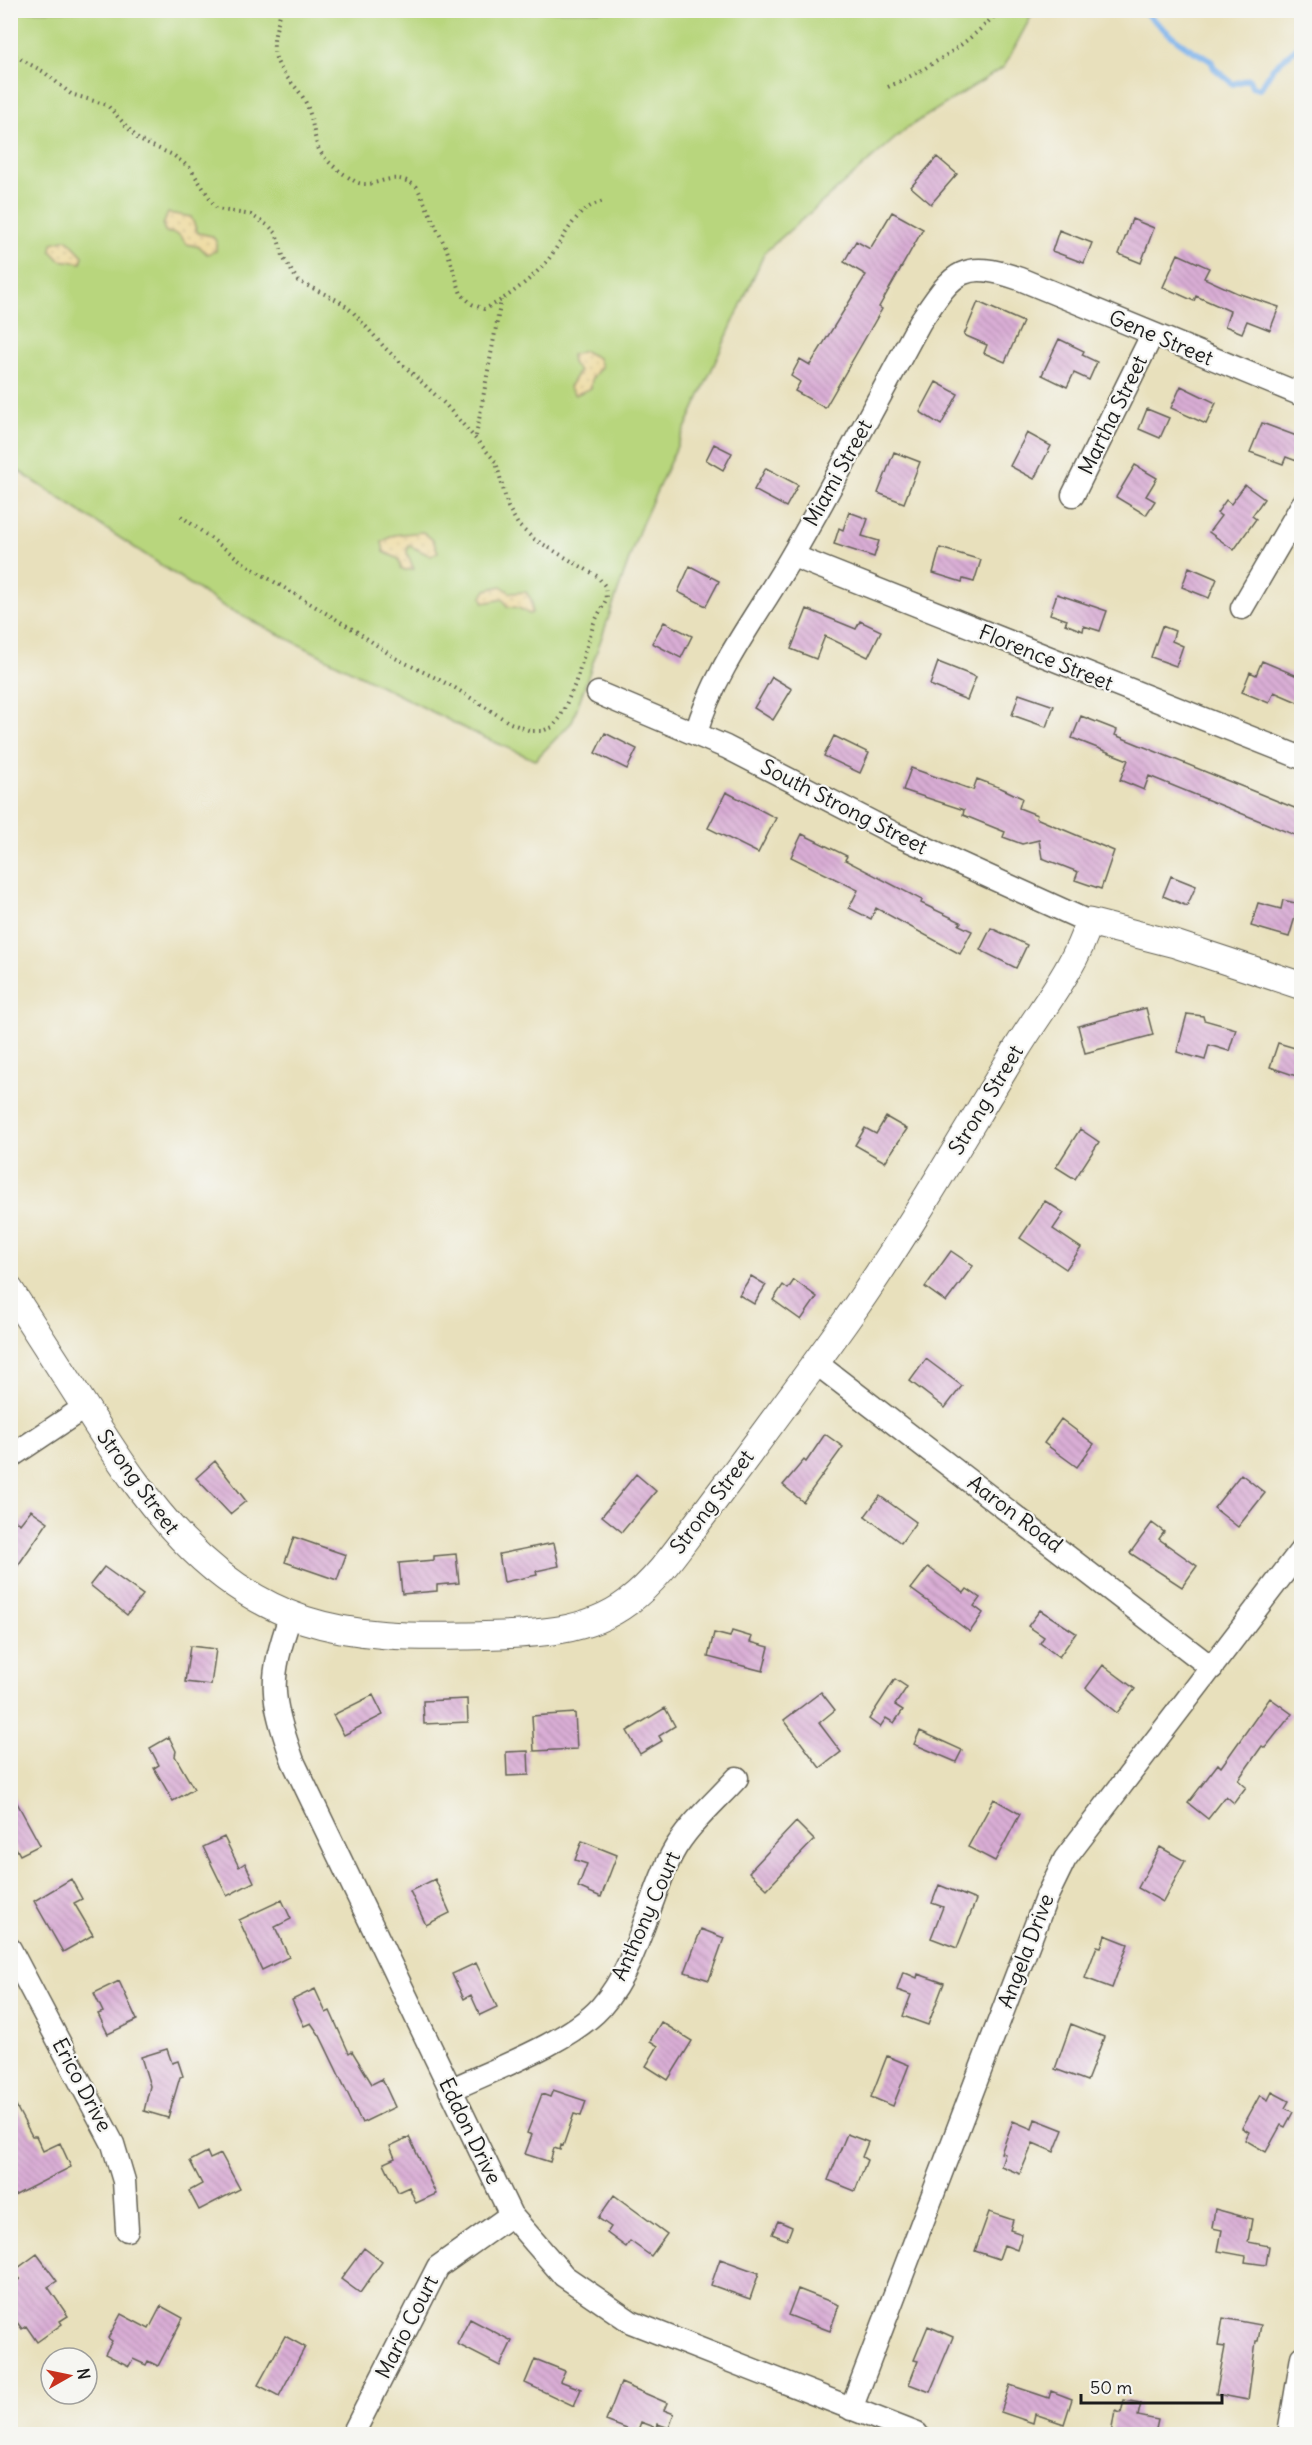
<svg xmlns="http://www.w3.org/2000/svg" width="1312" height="2445" viewBox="0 0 1312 2445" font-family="Delius,sans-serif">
  <defs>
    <pattern id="sand-dots" width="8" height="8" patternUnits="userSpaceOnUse" patternTransform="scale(1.5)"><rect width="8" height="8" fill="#eeda9e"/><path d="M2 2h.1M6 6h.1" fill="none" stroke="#ccba88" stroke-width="1.8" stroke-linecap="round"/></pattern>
    <pattern id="building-back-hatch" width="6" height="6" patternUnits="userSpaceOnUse" patternTransform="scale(1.5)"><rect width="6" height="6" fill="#d9add5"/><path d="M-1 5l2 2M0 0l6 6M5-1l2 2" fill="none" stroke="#ba94b6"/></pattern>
  </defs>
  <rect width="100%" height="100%" fill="#f6f6f2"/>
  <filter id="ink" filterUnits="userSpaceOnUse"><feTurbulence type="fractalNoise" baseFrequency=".0167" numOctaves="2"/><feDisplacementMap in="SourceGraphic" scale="12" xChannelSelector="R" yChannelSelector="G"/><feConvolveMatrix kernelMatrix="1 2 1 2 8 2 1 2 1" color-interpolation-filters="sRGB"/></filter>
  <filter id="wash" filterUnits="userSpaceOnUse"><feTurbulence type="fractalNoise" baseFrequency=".008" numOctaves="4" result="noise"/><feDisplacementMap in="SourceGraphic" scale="24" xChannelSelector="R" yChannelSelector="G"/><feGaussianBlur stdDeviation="1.35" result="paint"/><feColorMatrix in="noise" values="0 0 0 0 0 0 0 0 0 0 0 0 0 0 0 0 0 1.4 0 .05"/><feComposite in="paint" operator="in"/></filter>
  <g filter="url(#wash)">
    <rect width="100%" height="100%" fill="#e8e0bc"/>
    <path fill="#b8d67d" stroke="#6a794c" stroke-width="1.5" d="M10,11H1034L1004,67L907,128L765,252L640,528L572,722L535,760L472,732L223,606L11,466Z"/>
    <path fill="url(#sand-dots)" stroke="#857b5d" stroke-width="1.5" d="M168,213L191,217L198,233L212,236L216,241V251L207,254L200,247L187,244L178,234L165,232L163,225Z
      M67,239L83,256L81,263L60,260L51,251L52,243Z
      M584,351L598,358L601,367L592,378L591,388L575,395L569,387L579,371L572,363L571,355Z
      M423,532L433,540L438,552L431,556L408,545L407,553L414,569L405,570L401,568L399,559L384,552L382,542L394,535Z
      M501,586L511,593L526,592L532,601V613L529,614L519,608L507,606L503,599L484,603L482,597L486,590Z"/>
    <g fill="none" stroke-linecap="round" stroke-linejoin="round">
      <path stroke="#7db2eb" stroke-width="6" d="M1142,10C1165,30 1183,48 1211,60L1214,68L1233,84L1249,79L1252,87L1260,89L1273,68L1302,43"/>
    </g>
    <g id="blocks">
      <path fill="url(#building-back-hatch)" d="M937,157L957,174L931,204L911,187Z
        M892,212L923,229L879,307L882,309L825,408L795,391L800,382L791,376L800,359L810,365L866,275L844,262L856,241L870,249Z
        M1132,219L1154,228L1141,263L1119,254Z
        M1059,230L1092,243L1084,263L1052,251Z
        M1178,254L1209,268L1204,278L1237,293L1279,307L1270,330L1247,321L1242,333L1225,326L1230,311L1196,296L1194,301L1163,287Z
        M978,302L1023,322L1005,362L984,353L987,345L964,335Z
        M1059,339L1084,351L1082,355L1097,362L1089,380L1074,373L1067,387L1042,375Z
        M936,382L958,394L941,425L920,412Z
        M1181,386L1216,403L1206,424L1171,408Z
        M1147,409L1169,418L1160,438L1139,429Z
        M1262,423L1302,438V463L1286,457L1283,464L1250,452Z
        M1027,433L1051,446L1034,479L1010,466Z
        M714,444L732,453L723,470L706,460Z
        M894,452L920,462L904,503L878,493Z
        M1135,465L1157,478L1146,496L1155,501L1146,515L1116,497Z
        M766,468L798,485L786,507L754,490Z
        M1245,485L1264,499L1252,516L1256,519L1234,550L1209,532L1221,516L1217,513L1226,500L1231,504Z
        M849,512L868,519L862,536L879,541L874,557L834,544L839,528L843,530Z
        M940,548L981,560L974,582L963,579L962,582L933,573Z
        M690,566L719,581L706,606L678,592Z
        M1189,567L1217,579L1209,598L1182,587Z
        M1057,594L1107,611L1100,631L1084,626L1083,631L1065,624L1067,620L1050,614Z
        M807,609L856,629L860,621L881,631L868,657L825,636L816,659L791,649Z
        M664,622L692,636L681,658L652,643Z
        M1162,626L1175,631L1172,641L1183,646L1176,666L1151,657Z
        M1262,661L1302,678V704L1274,692L1269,703L1242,692L1250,672L1256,675Z
        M938,662L976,677L967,700L930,685Z
        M772,677L792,689L773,720L754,708Z
        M1019,694L1054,706L1046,727L1012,715Z
        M1081,716L1117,730L1115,735L1302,811V838L1149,776L1144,790L1120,780L1128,760L1072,738Z
        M605,733L637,749L627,769L595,753Z
        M834,736L869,753L860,773L824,756Z
        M911,768L973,790L977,779L1001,788L1022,798L1019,808L1037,815L1036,818L1114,851L1101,889L1075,880L1078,872L1042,858L1039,840L1022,844L1003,837L1005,832L963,815L964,810L903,790Z
        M726,792L776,818L758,853L708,828Z
        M802,834L847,856L845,860L922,900L921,903L961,922L959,925L972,931L960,954L876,908L871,919L849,908L858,890L791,857Z
        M1171,876L1196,886L1187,906L1163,896Z
        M1283,900L1299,904L1289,937L1251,926L1258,903L1281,909Z
        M991,928L1027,945L1016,968L980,950Z
        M1146,1008L1153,1035L1085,1053L1078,1026Z
        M1187,1014L1203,1016L1204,1020L1236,1029L1229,1051L1209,1045L1205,1060L1177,1052Z
        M1278,1043L1302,1050V1078L1270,1067Z
        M886,1117L907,1129L885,1162L855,1145L865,1128L876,1134Z
        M1080,1129L1099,1142L1075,1179L1056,1167Z
        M1045,1201L1064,1213L1053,1229L1081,1248L1066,1269L1020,1238Z
        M951,1251L973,1266L946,1302L925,1287Z
        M751,1276L766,1285L754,1304L739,1295Z
        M794,1280L817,1297L801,1320L773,1300L783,1285L788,1289Z
        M926,1359L962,1386L945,1408L910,1381Z
        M1061,1419L1094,1444L1077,1467L1044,1443Z
        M825,1434L843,1447L803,1502L783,1485L804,1460L806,1462Z
        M215,1461L246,1501L230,1514L196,1478Z
        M636,1474L656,1491L622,1532L602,1516Z
        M1241,1474L1265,1493L1238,1527L1214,1508Z
        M880,1496L916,1522L901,1543L865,1516Z
        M31,1510L48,1522L10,1577V1517L20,1524Z
        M1152,1523L1164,1532L1159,1539L1197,1566L1182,1587L1130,1553Z
        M294,1537L346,1555L337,1580L285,1562Z
        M554,1543L559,1566L536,1571L537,1575L504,1582L499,1554Z
        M456,1554L459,1583L437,1585V1591L402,1594L399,1563L434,1560V1556Z
        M104,1567L143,1595L127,1615L90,1585Z
        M928,1567L964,1593L967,1589L980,1598L974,1606L983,1613L970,1632L911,1589Z
        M1040,1610L1076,1633L1059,1657L1040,1643L1044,1637L1028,1626Z
        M732,1631L752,1637L750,1642L769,1647L763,1671L708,1657L714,1633L730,1637Z
        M190,1646L216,1649L211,1685L185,1682Z
        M1103,1665L1135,1689L1117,1713L1086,1688Z
        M895,1679L907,1687L895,1705L903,1710L894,1723L886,1718L880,1727L869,1719Z
        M821,1692L835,1710L819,1723L841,1752L820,1768L784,1720Z
        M373,1695L383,1715L344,1735L333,1715Z
        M1270,1698L1292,1714L1265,1748L1262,1746L1238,1780L1246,1787L1234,1803L1226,1796L1208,1819L1188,1803L1218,1764L1221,1767Z
        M467,1699L468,1722L424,1724L423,1701Z
        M665,1708L675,1726L659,1736L662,1741L640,1754L627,1731Z
        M575,1713L577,1749L534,1751L532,1716Z
        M920,1731L962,1750L956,1762L914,1744Z
        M169,1737L176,1751L175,1756L194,1789L173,1801L154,1768L159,1765L150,1748Z
        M528,1751L529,1775L507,1776L506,1752Z
        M10,1790L40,1845L20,1855L10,1837Z
        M994,1799L1020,1814L995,1861L968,1847Z
        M796,1822L814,1840L767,1889L749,1872Z
        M224,1837L239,1867L245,1863L254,1882L227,1896L203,1847Z
        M582,1841L617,1855L601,1897L578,1887L587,1864L575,1860Z
        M1160,1847L1185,1861L1163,1902L1138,1888Z
        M71,1879L82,1899L74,1903L93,1935L63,1952L34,1901Z
        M435,1879L450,1913L426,1925L410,1891Z
        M939,1885L976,1900L957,1948L931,1938L943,1907L932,1903Z
        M282,1900L291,1919L275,1927L289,1957L262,1970L239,1920Z
        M701,1929L724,1938L709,1980L685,1972Z
        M1105,1935L1128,1944L1112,1988L1085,1978L1097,1946L1101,1947Z
        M476,1963L497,2007L480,2015L471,1995L464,1999L452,1974Z
        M903,1972L917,1978L918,1974L944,1983L928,2025L903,2016L911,1995L897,1990Z
        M119,1981L137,2020L108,2034L98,2014L103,2012L94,1993Z
        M315,1989L326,2013L330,2011L349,2053L352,2051L372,2084L382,2079L395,2107L362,2123L320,2036L311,2023L304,2026L292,2000Z
        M661,2022L692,2041L668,2080L646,2066L658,2046L650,2041Z
        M1071,2024L1104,2037L1087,2081L1055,2069Z
        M167,2049L172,2063L178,2061L183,2076L180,2077L168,2118L144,2111L150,2086L141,2057Z
        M887,2056L909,2065L893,2106L871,2097Z
        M553,2090L586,2101L581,2116L574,2114L563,2146L561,2145L560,2150L554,2148L550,2162L525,2154L532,2135L527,2133L542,2094L550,2097Z
        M1272,2092L1289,2101L1285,2108L1293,2112L1285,2127L1281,2125L1266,2152L1245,2140L1249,2132L1242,2128L1260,2095L1268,2100Z
        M10,2095L32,2136H36L43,2151L60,2143L71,2167L10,2198Z
        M1035,2119L1063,2130L1054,2152L1033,2143L1020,2174L1001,2166L1005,2154L1001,2153L1013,2121L1032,2129Z
        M847,2134L868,2142L862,2157L867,2160L855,2191L828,2180Z
        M409,2137L436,2194L416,2203L409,2187L398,2192L384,2163L395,2158L390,2146Z
        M207,2152L210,2159L221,2154L240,2189L199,2210L189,2191L202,2184L190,2161Z
        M614,2195L667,2234L651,2256L630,2241L626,2247L607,2233L611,2227L598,2218Z
        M1215,2209L1252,2219L1248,2242L1269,2246L1266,2265L1245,2262L1246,2256L1218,2251L1222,2230L1212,2228Z
        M989,2212L1013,2220L1010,2230L1022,2234L1017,2250L1004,2245L999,2259L975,2251Z
        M778,2221L792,2227L787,2240L772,2234Z
        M364,2248L382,2262L360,2293L341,2279Z
        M37,2254L57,2281L48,2287L68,2316L60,2321L62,2324L37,2342L26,2326L22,2329L10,2313V2285L20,2279L14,2271Z
        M720,2259L759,2273L750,2299L711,2285Z
        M798,2289L839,2305L830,2331L788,2315Z
        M161,2306L183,2318L158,2366L148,2361L146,2365L133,2359L129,2366L105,2354L112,2341L108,2338L121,2314L149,2329Z
        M1223,2318L1261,2325L1258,2341H1256L1248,2400L1216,2394L1225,2347L1218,2346Z
        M470,2319L512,2341L500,2366L457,2344Z
        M928,2326L953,2337L930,2392L909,2384L918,2361L914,2360Z
        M285,2336L305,2347L279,2396L258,2385Z
        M535,2359L565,2371L560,2381L581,2389L574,2406L525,2383Z
        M621,2383L667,2403L664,2410L674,2414L669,2428L658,2424L657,2428L641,2422L637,2433L606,2421Z
        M1010,2385L1049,2398L1051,2391L1072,2399L1064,2424L1035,2414L1033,2423L1001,2412Z
        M1124,2400L1141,2403L1138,2416L1158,2420L1155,2434H1111L1115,2411L1121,2413Z"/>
    </g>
  </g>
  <g filter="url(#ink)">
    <use href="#blocks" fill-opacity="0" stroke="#636154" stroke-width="1.5"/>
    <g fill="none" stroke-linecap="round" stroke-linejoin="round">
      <g stroke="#636154" stroke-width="25">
        <path id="minor" d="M1073,495L1152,335
          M793,556L1302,758
          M1242,608L1302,505
          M598,693L726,747L895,834L1089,922
          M696,733C715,668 760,612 793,554C837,478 878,399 920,322C953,274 960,258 1020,279L1302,395
          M816,1363L1212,1668
          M10,1457L85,1407
          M291,1614C268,1681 270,1695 293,1761L511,2215L564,2276L631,2322L917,2434
          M10,1949L113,2144L124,2181L127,2230
          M450,2090C493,2070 571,2041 601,2007C638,1965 647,1903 672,1854C687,1826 715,1802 737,1778
          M851,2409L1046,1898L1065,1859L1302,1549
          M353,2434L438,2267L511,2215
          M1289,2434L1302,2357"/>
      </g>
      <g stroke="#636154" stroke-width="29">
        <path id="tertiary" d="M10,1290C38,1333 65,1376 93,1419C147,1504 206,1587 305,1620C357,1637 412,1637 465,1636C521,1634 582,1637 628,1602C660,1578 683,1541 707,1510C757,1443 807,1376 855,1308C912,1226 961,1140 1013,1055C1039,1011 1074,971 1089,922L1175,944L1302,986"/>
      </g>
      <path stroke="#636154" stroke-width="4" stroke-dasharray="1.5 4.5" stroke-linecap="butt" d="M281,10C278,25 271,40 275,55C280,75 296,84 305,101C312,115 313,130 317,145C322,160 343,174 356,182C375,191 391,167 417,187L447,250L461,294L472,304L484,309C505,300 532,279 547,261C565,239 575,205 606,201
        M10,53L44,72L71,94L107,105L139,140L173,155L190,168L217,209L251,215L269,226L276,233L284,259L298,281L339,301L352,311L385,348L444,403L496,462L508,507L519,526L534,539L597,576L605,586L606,600L594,623L575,684L560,718L553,727L542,731H531L510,723L452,686L395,658L359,633L248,566L181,516
        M888,87C931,67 967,45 1000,10
        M476,436L501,300"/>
      <use href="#minor" stroke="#fff" stroke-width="22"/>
      <use href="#tertiary" stroke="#fff" stroke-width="27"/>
    </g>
  </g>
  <g text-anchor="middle" stroke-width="4.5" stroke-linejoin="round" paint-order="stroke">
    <g font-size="21" fill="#1c1c1c" stroke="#f6f6f2">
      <text transform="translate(1161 338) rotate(23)" y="7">Gene Street</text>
      <text transform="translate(1113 415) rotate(-64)" y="7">Martha Street</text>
      <text transform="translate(838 473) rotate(-61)" y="7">Miami Street</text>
      <text transform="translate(1046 658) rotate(22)" y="7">Florence Street</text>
      <text transform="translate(844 807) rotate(27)" y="7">South Strong Street</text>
      <text transform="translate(986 1100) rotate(-59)" y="7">Strong Street</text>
      <text transform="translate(138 1482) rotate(54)" y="7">Strong Street</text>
      <text transform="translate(712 1502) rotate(-53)" y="7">Strong Street</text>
      <text transform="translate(1015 1514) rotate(37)" y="7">Aaron Road</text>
      <text transform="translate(646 1916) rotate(-66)" y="7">Anthony Court</text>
      <text transform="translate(1026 1951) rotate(-69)" y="7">Angela Drive</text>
      <text transform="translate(82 2085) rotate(62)" y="7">Erico Drive</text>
      <text transform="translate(470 2131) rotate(64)" y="7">Eddon Drive</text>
      <text transform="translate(407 2327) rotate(-63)" y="7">Mario Court</text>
    </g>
  </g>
  <rect width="1312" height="2445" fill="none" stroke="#f6f6f2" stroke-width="36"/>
  <g transform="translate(69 2376) rotate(81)"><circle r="28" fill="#f6f6f2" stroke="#9f9f9c" stroke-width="1.5"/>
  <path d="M0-4.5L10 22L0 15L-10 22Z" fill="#c8321e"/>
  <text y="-9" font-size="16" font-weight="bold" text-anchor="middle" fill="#1c1c1c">N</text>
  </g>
  <path d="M1081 2394v9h141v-9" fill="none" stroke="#1c1c1c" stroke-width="3"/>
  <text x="1090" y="2394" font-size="18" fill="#1c1c1c" stroke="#f6f6f2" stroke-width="4.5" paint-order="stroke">50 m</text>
</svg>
